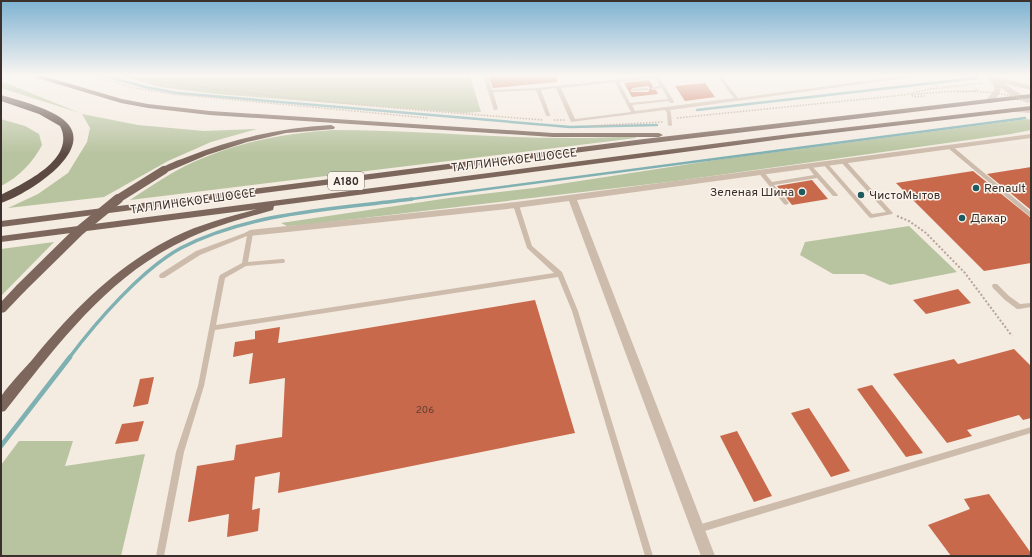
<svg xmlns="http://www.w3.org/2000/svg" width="1032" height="557" viewBox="0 0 1032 557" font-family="Overpass,sans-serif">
  <rect width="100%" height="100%" fill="#f4ebe1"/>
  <path fill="#b8c4a0" d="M124,76H470L481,112L463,113L216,94L160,87Z
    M1,81L80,113L1,88Z
    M82,114L138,125L204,131L257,129L211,142L168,161L104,197L8,208L38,194L68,173L87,142L90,128Z
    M1,119L25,126L39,134L42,145C34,161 18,178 1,186Z
    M1028,119L1031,120V130L1011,134L676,181L304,225L287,226L281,223L449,198L534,188L722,159Z
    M334,130C434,130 535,143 635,136L636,138L130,200C148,188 166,176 185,166C232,143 283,133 334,130Z
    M909,226L957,272L890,285L864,274H833L800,255L805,242Z
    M54,242L1,296V249Z
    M19,441H73L65,466L145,454L121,556H1V465Z"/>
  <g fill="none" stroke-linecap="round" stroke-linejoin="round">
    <path stroke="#7fb0b2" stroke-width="2.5" d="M105,76L145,87L177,93L570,127L657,125
      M697,110L977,78
      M404,200L1025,118"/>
    <path stroke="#7fb0b2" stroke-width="3.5" d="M69,358C96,322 142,269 181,248C250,212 336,209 412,199"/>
    <path stroke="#7fb0b2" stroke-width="4.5" d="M1,446L70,357"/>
  </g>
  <path fill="#c8694b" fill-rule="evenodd" d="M488,76H557V82L493,88Z
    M649,80L653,86L651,89L656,90L658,94L632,97L624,83ZM648,86L650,88L648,92H633L630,91L633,88Z
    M705,83L715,97L685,101L675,86Z
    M1031,167V210L987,174Z
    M973,171L1031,218V263L984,271L896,183Z
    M812,180L828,199L792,205L777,186Z
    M958,289L971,303L926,314L913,300Z
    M535,300L575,433L278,493L280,472L255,477L252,510L260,508L258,531L227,537L229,514L188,522L197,466L234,460L236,445L282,437L285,378L249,384L253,353L233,357L235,342L255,339V331L280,327L278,343Z
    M1014,349L1031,366V418L1023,420L1019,415L967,430L972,436L947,443L893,374L954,359L958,364Z
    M154,377L148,404L133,407L140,379Z
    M872,385L923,453L906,457L857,389Z
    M809,408L850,471L831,477L791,413Z
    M144,421L138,441L115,444L122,424Z
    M737,431L772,496L754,502L720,436Z
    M989,494L1031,553V556H951L928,525L970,509L964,499Z"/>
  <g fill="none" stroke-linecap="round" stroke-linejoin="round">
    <path stroke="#b9a596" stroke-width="1.5" stroke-dasharray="1.5 1.5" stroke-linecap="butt" d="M93,76L134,88L172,94L428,118
      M129,76C266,99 405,109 543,120
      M924,76L938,87
      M957,92L977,91L976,89
      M677,118L904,95L930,89L984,83
      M554,120H565
      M589,126L663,122"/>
    <path stroke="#b9a596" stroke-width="2" stroke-dasharray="2 2" stroke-linecap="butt" d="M897,216L909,221L926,233L965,273L1012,336"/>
    <path fill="#cdbbac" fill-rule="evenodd" d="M483,76H487L492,90L538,88L651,76H662L661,77H659L673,100L674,102V103H670L669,101L632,105L635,111L734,98L717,76H721L738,98L904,76H914L912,77L670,110L671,113L672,125L670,126L668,125L667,113L665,110L571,122L556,88L541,90L550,115V116H546V115L536,90L493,92L498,109L496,110H494ZM655,78L660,86L654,87L652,88L654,89L662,88L668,99L630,103L619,82ZM615,82L631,112L575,119L561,88Z
      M646,88H648V90L633,91L631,90L633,89Z
      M948,146H952L1031,212V217L1029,216L948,148Z
      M843,159L845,160L892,212L893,213L892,214L871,218L869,217L823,164V163H827L872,214L886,212L841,162V160Z
      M809,164L811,165L837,194L838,195L837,196H833L817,178L774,185L789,203L786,205L784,204L758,172L761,170L763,171L772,182L814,175L807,166Z
      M516,203L519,205L532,246L562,272L578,311L653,556H645L572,311L558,277L215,330L204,386L184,452L164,556H156L176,452L198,386L219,277L220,275L242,263L247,236L200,255L164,278H160L159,276L160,274L196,251L250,231L253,233L248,262L282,259H284L285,261L284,263H282L246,266L225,278L216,325L554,273L527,248L513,205Z
      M993,284H997L1009,296L1020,304L1031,303V307L1019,309H1017L1005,300L993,288L992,286Z
      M1031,427V433L698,533L695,532L694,529L695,526L698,525Z"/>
    <path fill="#cdbbac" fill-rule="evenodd" d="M986,76H993L998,79L1001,78L1031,86V90L1003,83L1022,95L1031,99V102L1028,103L1016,99L1001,88L999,94L992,103H986L985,101C998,87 996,89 986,76Z
      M1014,108L1031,109V113L1014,112Z
      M1031,134V138L577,200L715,556H701L569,201L516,208L250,236L245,233L250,230L516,202Z"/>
    <path fill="#7d675c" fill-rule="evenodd" d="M33,76H43L122,99L148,104L210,111L553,133H659L663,135L659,137H553L210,115L148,108L121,103L34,77Z
      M1031,94V98L644,144L1,227V221L644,139Z
      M1031,106V110L790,138L274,206L273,210C242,219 210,227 181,242C106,278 56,347 5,411L1,412C1,408 0,401 1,397C5,389 25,368 32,360C72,311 116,266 174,237C200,224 229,217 257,209L1,242V236L790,134Z
      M331,125L335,127L334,129L286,133L247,142L207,155L167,172H161L160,170C166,164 179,160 187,157C234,138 281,128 331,125Z
      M21,284L25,285L26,288L25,291L5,312L1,313V302L17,285Z"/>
    <path fill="#5c4a42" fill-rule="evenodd" d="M1,95C18,100 53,109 66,122C97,152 24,196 1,203V195C24,183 77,159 60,126L39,114L1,101Z"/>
    <path stroke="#b9a596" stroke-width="1.5" stroke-dasharray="1.5 1.5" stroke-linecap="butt" d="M925,96L914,97L911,95C954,90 989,88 1031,101"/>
    <path stroke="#7d675c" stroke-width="8" d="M116,200L164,170"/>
    <path stroke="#7d675c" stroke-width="10" d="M21,288L79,231L118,199"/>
  </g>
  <linearGradient id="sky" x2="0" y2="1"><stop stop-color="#7eb2d2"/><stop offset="0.49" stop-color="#faf6f2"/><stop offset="1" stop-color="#faf6f2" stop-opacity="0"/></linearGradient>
  <rect width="1032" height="154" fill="url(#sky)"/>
  <g fill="#1f5a5e" stroke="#fbf5ee" stroke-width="1.5">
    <circle cx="976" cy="188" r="4"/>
    <circle cx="802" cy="192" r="4"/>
    <circle cx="861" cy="195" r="4"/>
    <circle cx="962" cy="218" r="4"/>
  </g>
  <g text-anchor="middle" stroke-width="3" stroke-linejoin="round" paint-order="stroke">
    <g font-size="10" fill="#5e3e33">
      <text x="425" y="413">206</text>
    </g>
    <rect fill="#fbf5ee" stroke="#756b66" stroke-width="1" x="328" y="172" width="36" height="18" rx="3"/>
    <g font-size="11" font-weight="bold" fill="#3b302b">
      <text x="346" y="185">A180</text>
    </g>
    <g font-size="12" fill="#3b302b" stroke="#fbf5ee">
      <text transform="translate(514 160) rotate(-7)" y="4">ТАЛЛИНСКОЕ ШОССЕ</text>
      <text transform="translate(193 201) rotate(-8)" y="4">ТАЛЛИНСКОЕ ШОССЕ</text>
    </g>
    <g font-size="12" fill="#3b302b" stroke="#fbf5ee" text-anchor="start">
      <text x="984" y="192">Renault</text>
      <text x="794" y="196" text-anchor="end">Зеленая Шина</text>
      <text x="869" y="199">ЧистоМытов</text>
      <text x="970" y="222">Дакар</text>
    </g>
  </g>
  <rect width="1032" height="557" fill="none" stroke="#3b302b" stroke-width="4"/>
</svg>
